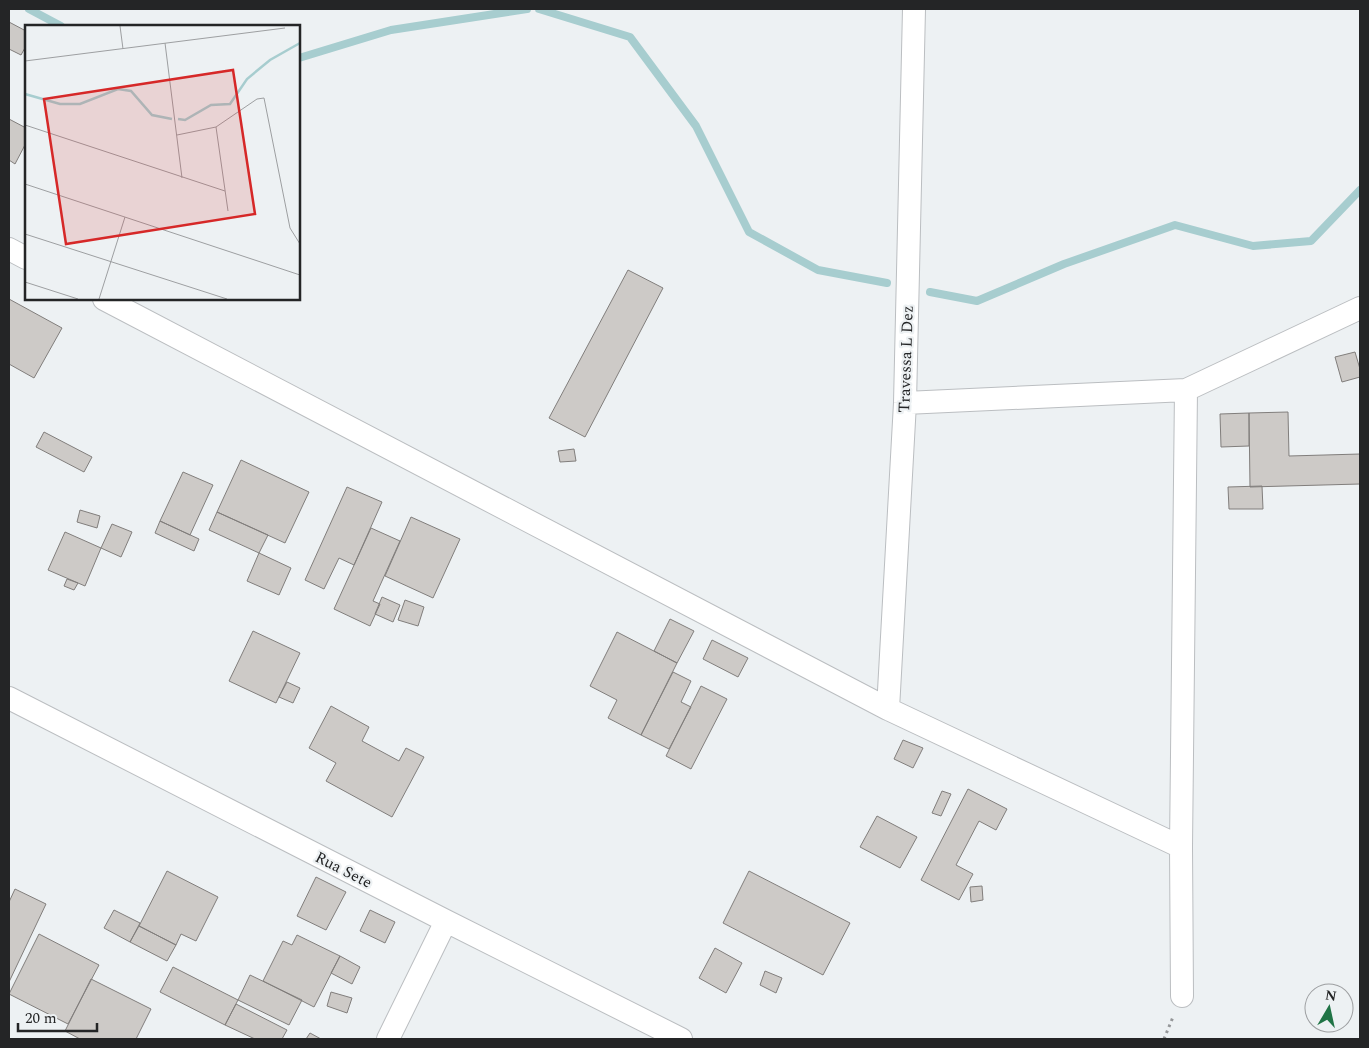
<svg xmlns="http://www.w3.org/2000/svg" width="1369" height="1048" viewBox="0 0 1369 1048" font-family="Spectral,serif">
  <rect width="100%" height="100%" fill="#edf1f3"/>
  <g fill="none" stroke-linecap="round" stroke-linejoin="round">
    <path stroke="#a7cdcf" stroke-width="8" d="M29,9L61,26
      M539,9L630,37L696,126L749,232L818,270L887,283
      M299,58L391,30L527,9
      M930,292L977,301L1064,264L1175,225L1253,246L1311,241L1360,190"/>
  </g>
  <path fill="#cdcac7" stroke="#817e7c" d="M9,22L26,31V46L21,55L9,49Z
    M9,119L26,128V143L15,164L9,160Z
    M628,270L663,288L585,437L549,418Z
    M9,299L62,328L34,378L9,364Z
    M1355,352L1360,369V377L1342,382L1335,357Z
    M1288,412L1289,456L1360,454V484L1250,487L1249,413Z
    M1249,413V446L1221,447L1220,414Z
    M44,432L92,457L84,472L36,447Z
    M574,449L576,461L560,462L558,451Z
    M241,460L309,492L285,543L217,512Z
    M183,472L213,485L190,535L160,521Z
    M1262,486L1263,509H1229L1228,487Z
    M347,487L382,502L354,565L339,558L324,589L305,580Z
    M80,510L100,516L97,528L77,522Z
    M217,512L268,535L259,553L209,530Z
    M411,517L460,539L433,598L385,576Z
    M160,521L199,539L194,551L155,533Z
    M112,524L132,532L121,557L101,548Z
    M371,528L400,541L373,601L380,604L370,626L334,609Z
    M65,532L101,548L85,586L48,570Z
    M259,553L291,568L279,595L247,581Z
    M67,579L78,583L74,590L64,586Z
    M382,597L400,605L393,622L375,614Z
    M405,600L424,607L418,626L398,620Z
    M670,619L694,631L677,663L654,651Z
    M253,631L300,653L276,703L229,681Z
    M617,632L677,663L641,735L608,718L617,700L590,686Z
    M712,640L748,658L738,677L703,659Z
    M673,672L691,681L681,702L691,707L669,749L641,735Z
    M287,682L300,688L293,703L279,697Z
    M701,686L727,699L691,769L666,756Z
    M331,706L369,727L362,741L399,761L406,748L424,757L392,817L326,781L336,763L309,748Z
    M903,740L923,748L913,768L894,759Z
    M968,789L1007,809L996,830L979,821L956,865L973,874L959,900L921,880Z
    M942,791L951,794L941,816L932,813Z
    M877,816L917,837L900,868L860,847Z
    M167,871L218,897L196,941L181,934L176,945L139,926Z
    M749,871L850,923L823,975L723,923Z
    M316,877L346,892L326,930L297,916Z
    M982,886L983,900L971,902L970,887Z
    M15,889L46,904L9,982V902Z
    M114,910L140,923L130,942L104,928Z
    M370,910L395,922L385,943L360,931Z
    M139,926L176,945L167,961L130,942Z
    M39,934L99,965L68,1024L9,994Z
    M297,935L340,956L314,1007L263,981L283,941L292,945Z
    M715,948L742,963L726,993L699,978Z
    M340,956L360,967L352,984L331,973Z
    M173,967L238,1000L225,1025L160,992Z
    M765,971L782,978L776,993L760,985Z
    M250,975L302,1000L289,1025L238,1000Z
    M91,979L151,1009L136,1039H80L65,1031Z
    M331,992L352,998L347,1013L327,1006Z
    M236,1004L287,1030L282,1039H255L225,1025Z
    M310,1033L321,1039H306Z"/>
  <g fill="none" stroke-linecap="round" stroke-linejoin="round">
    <g stroke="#bbbec1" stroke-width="24">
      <path id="minor" d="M9,249L26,258
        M104,299L888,709L1181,847
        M905,403L1186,390L1360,308
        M9,698L446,921L681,1039
        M888,709L905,403L914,9
        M1182,996L1181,847L1186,390
        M388,1039L446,921"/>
    </g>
    <path stroke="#959799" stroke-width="3" stroke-dasharray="2.5 4" stroke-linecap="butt" d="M1164,1039L1173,1017"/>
    <use href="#minor" stroke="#fff" stroke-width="22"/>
  </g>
  <g text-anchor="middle" stroke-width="4.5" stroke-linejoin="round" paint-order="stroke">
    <g font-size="16" fill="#242526" stroke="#edf1f3">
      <text transform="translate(905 359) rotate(-88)" y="6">Travessa L Dez</text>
      <text transform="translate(344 869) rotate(27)" y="6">Rua Sete</text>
    </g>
  </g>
  <g transform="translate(25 25)">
    <rect width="275" height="275" fill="#edf1f3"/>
    <path fill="none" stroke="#a7cdcf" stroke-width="2.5" d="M0,69L35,79H55L93,64L106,66L127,90L147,94M153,94L160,95L186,80L205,79L222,54L245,35L275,18"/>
    <path fill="none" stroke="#9d9fa1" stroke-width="1" d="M95,1L98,24M140,18L157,153M0,36L260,3M0,100L200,166M191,102L203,186M152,110L191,102L232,74L239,73L265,203L275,219M0,159L275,250M0,209L202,274M0,257L53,274M74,274L100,192"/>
    <path fill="#d62828" fill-opacity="0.15" stroke="#d62828" stroke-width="2.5" d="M208,45L230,189L41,219L19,74Z"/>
    <rect width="275" height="275" fill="none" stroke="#242526" stroke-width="2.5"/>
  </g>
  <rect width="1369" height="1048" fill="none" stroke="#242526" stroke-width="20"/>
  <g transform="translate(1329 1008) rotate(9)"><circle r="24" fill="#edf1f3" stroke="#9d9fa1"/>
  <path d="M0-4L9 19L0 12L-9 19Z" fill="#207446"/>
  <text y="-8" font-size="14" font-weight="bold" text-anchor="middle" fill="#242526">N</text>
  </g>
  <path d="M18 1023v8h79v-8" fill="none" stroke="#242526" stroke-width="2.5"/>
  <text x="25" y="1023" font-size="15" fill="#242526" stroke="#edf1f3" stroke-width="4" paint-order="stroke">20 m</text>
</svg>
